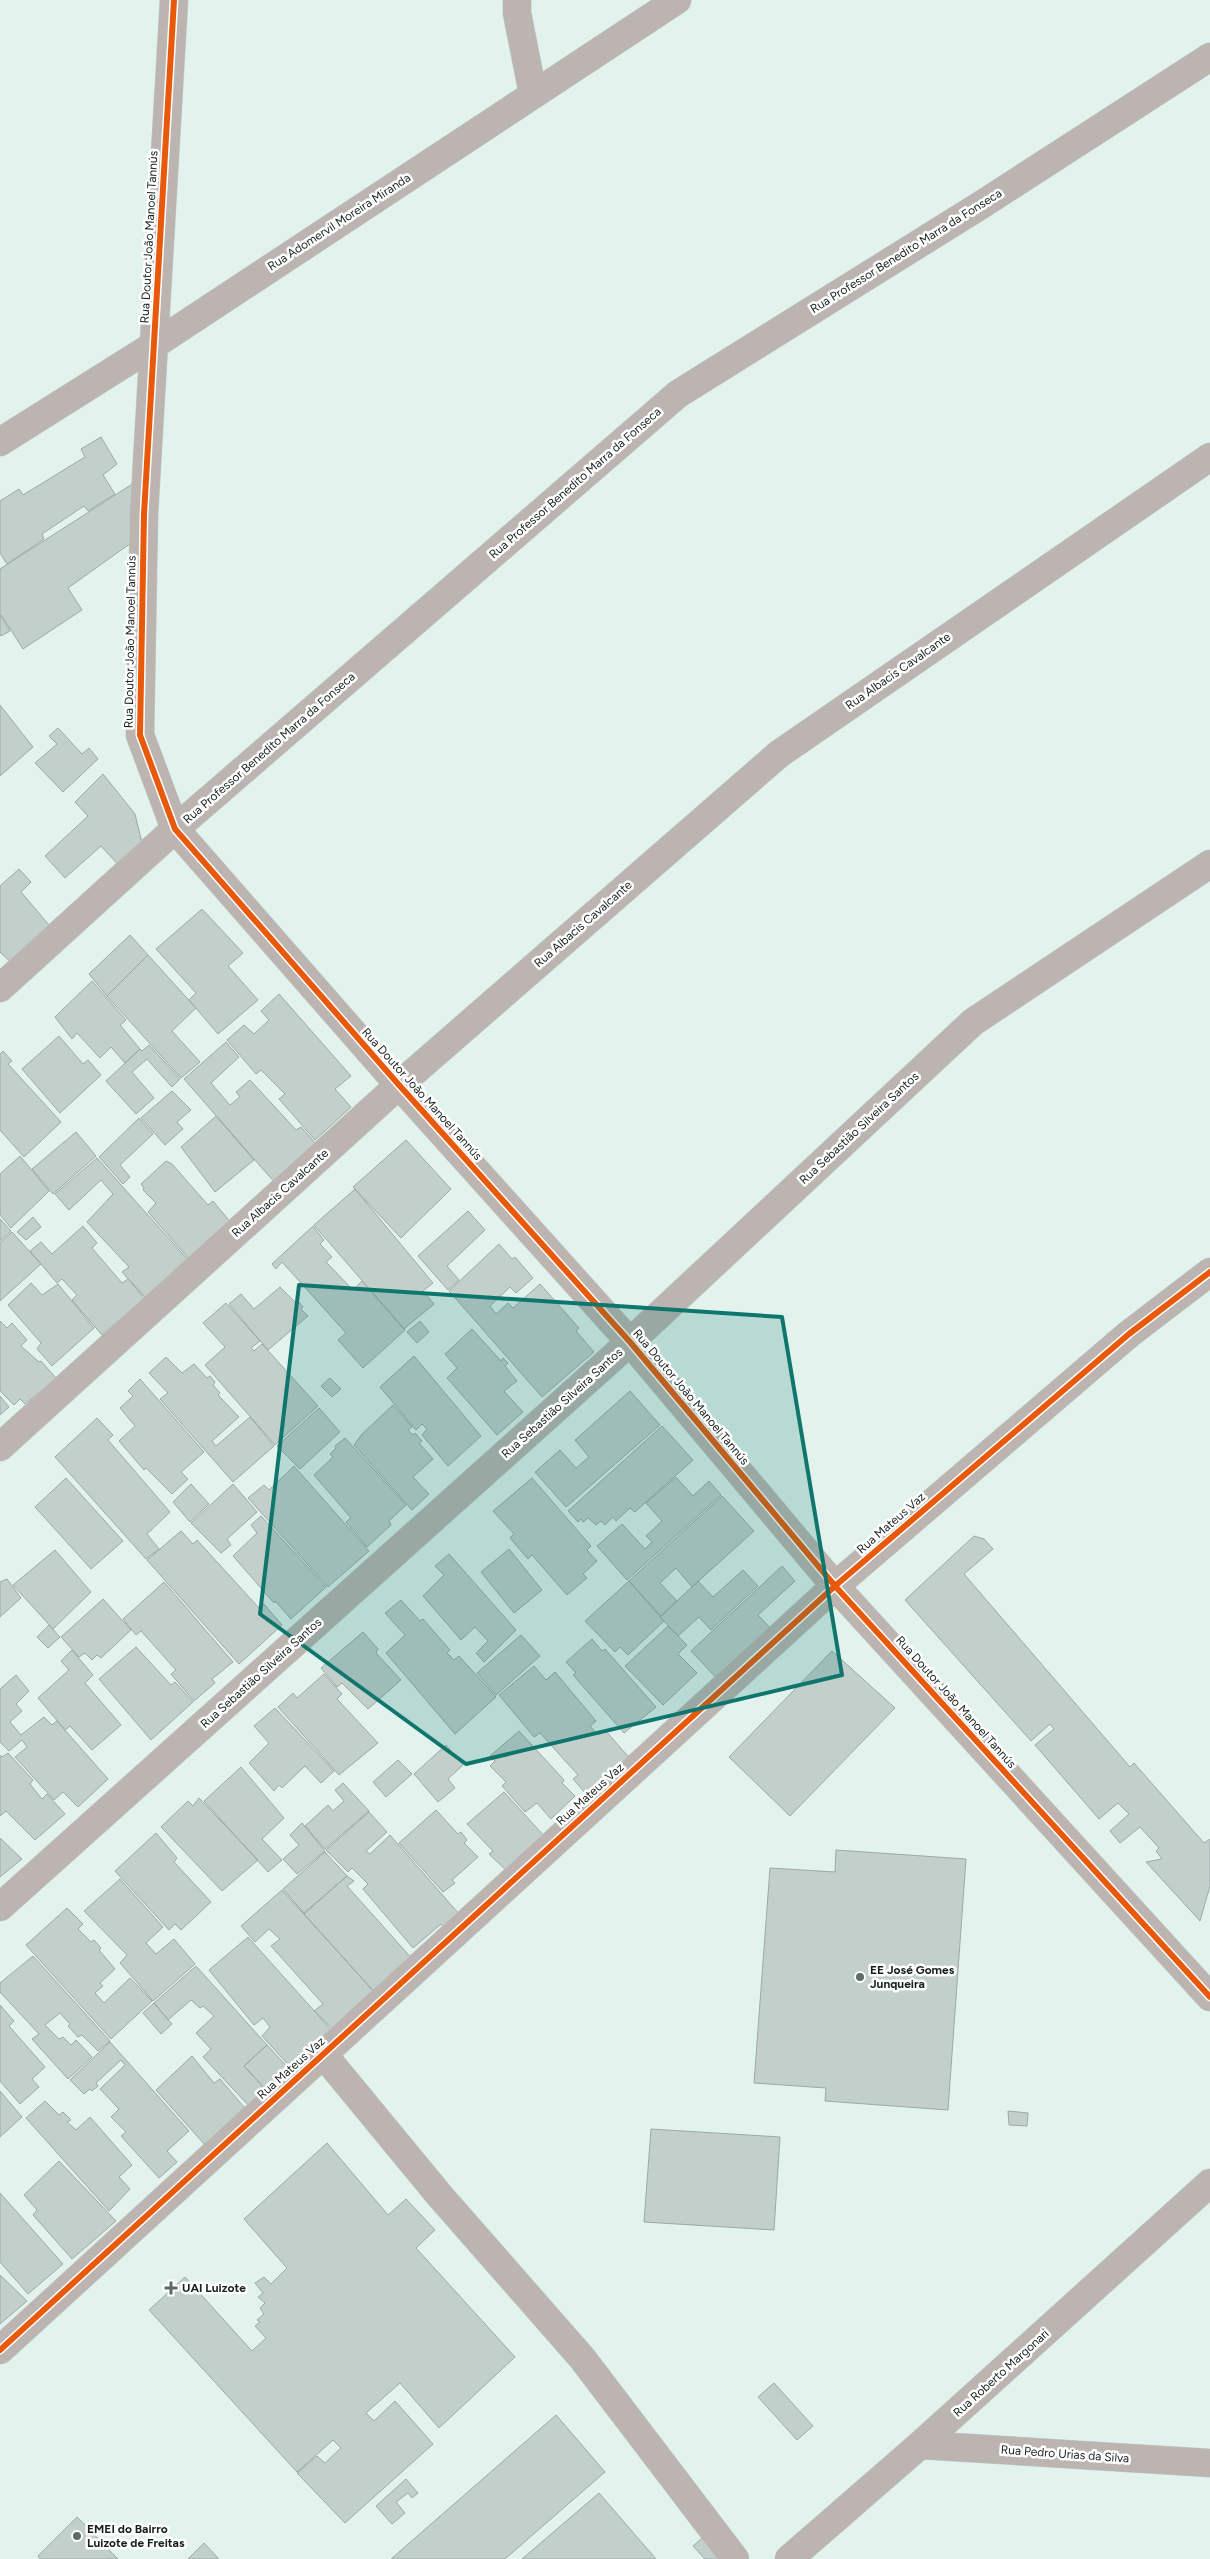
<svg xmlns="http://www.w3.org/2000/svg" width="1210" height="2559" viewBox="0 0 1210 2559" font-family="Figtree,sans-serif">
  <rect width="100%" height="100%" fill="#e2f3ee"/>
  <path fill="#c2cfcb" stroke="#9da9a6" d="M101,437L117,464L103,475L115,494L88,511L84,506L42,534L44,539L7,564L0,553V501L19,489L23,495L85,457L81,449Z
    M137,481L131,543L68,588L82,610L23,649L0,613V569Z
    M0,615L10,631L1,636L0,635Z
    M0,705L33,747L0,776Z
    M58,728L82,754L89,748L98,759L63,792L35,763L57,744L49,736Z
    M103,774L135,814L143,847L122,869L101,846L65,878L45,856L88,816L75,802Z
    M19,869L31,882L21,892L55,932L15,966L0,952V886Z
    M202,909L243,953L228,966L258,1000L218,1034L189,1000L196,993L156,949Z
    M130,935L148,955L107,996L89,974Z
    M148,955L196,1008L172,1031L200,1062L181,1078L107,996Z
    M92,981L126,1020L120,1025L140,1049L125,1063L111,1047L100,1058L77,1033L72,1039L55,1017Z
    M279,994L351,1076L335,1089L351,1107L315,1140L279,1099L285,1094L261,1070L256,1074L227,1040L244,1025L254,1034L269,1020L261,1011Z
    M59,1036L83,1064L88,1060L101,1075L60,1113L22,1069Z
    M226,1042L239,1057L211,1083L230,1105L240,1097L236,1092L250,1080L296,1130L301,1127L319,1147L276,1184L184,1079Z
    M149,1045L180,1079L172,1087L147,1059L132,1072L154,1098L136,1114L106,1081L140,1049L142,1051Z
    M3,1051L12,1061L8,1064L61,1122L24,1157L0,1130V1054Z
    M172,1091L191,1110L177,1122L183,1129L165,1145L141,1118Z
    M216,1116L254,1160L215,1192L181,1147Z
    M139,1118L153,1134L120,1165L130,1177L123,1184L99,1157Z
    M76,1132L96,1156L53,1194L32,1169Z
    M406,1140L451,1189L401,1238L353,1187Z
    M20,1156L49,1191L11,1228L0,1215V1174Z
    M97,1158L188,1260L145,1297L122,1272L129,1267L87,1222L113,1194L101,1180L69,1210L55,1194Z
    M166,1161L172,1164L208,1205L213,1201L232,1224L189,1259L148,1212L156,1203L143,1190L144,1188L141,1184Z
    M355,1189L433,1283L423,1291L434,1304L404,1329L314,1225Z
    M468,1211L485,1230L447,1266L459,1280L448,1290L418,1256Z
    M33,1217L41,1227L26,1240L17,1232Z
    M0,1219L11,1231L0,1241Z
    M83,1226L97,1243L92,1248L122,1283L128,1279L144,1298L102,1335L72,1300L77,1295L62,1279L57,1283L30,1251L41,1242L52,1254Z
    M313,1226L324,1240L320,1244L332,1257L326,1262L353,1290L362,1281L405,1330L363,1368L338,1340L346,1333L282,1262L276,1269L272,1264Z
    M12,1232L41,1264L0,1301V1243Z
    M499,1244L512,1259L515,1257L533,1278L516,1293L510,1287L490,1306L496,1314L508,1303L513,1308L540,1284L579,1328L576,1331L594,1352L542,1397L449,1291Z
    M31,1283L42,1295L58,1284L94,1328L52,1366L37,1349L41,1343L8,1305Z
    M280,1287L295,1302L297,1300L303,1307L301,1309L308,1316L268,1350L229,1304L241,1294L254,1309Z
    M226,1303L260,1341L251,1348L254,1351L262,1344L318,1406L275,1445L205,1365L225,1347L203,1323Z
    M0,1321L7,1328L12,1323L27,1340L21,1346L39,1362L41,1361L56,1378L25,1404L20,1399L14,1405L0,1391Z
    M420,1321L429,1332L417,1343L407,1332Z
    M472,1329L501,1361L503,1358L508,1363L505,1366L517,1381L504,1391L523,1412L497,1435L447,1378L457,1368L445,1354Z
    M414,1356L481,1436L448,1466L422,1435L427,1429L422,1424L416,1430L380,1387Z
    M166,1357L182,1373L194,1364L207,1378L210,1376L215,1382L213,1385L220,1393L218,1395L239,1417L212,1441L216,1446L250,1417L274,1446L233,1482L160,1399L168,1393L149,1373Z
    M330,1378L341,1389L332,1397L321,1386Z
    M140,1379L204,1452L181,1472L188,1479L172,1494L146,1468L144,1470L119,1441L135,1426L120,1408L133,1396L128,1391Z
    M630,1391L660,1425L566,1507L535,1472L560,1450L576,1468L589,1457L575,1440Z
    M0,1396L9,1407L0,1415Z
    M393,1405L412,1427L408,1430L413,1435L415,1433L422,1441L419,1443L433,1459L413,1477L429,1494L412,1510L354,1445L362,1434Z
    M319,1408L340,1432L300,1469L277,1446Z
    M97,1418L113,1435L108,1440L170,1512L147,1534L159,1549L146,1559L55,1457Z
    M662,1426L693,1460L635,1512L630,1508L616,1521L613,1517L605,1525L601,1521L596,1525L588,1518L583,1522L581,1519L578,1522L568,1511Z
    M345,1438L406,1505L389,1521L391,1525L367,1547L346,1522L351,1518L314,1475L333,1457L330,1454L336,1448L335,1446Z
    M294,1466L369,1551L328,1587L248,1498L264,1485L269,1490Z
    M676,1477L693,1496L709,1481L721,1495L627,1580L597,1546L622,1524L645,1549L652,1542L646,1536L662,1521L646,1503Z
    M66,1478L123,1541L91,1569L35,1507Z
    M532,1478L591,1546L587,1550L597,1561L583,1574L587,1578L567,1595L532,1555L528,1559L510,1538L514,1534L493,1511Z
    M191,1484L209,1504L190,1522L173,1502Z
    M233,1484L257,1512L227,1539L231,1545L221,1553L191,1523Z
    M722,1496L754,1531L692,1587L676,1568L660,1583L677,1601L661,1616L629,1581Z
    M261,1516L326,1587L291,1619L275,1601L274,1603L233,1556L257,1533L251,1525Z
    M181,1531L193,1544L197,1540L259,1608L264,1604L282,1625L239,1664L147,1560Z
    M974,1536L984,1539L993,1549L964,1574L1130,1767L1134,1763L1204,1843L1210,1839V1886L1200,1921L1146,1862L1162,1859L1156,1851L1159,1848L1140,1827L1120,1843L1110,1831L1129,1814L1118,1803L1099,1819L1035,1745L1054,1729L1050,1724L1031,1741L905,1600Z
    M509,1549L542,1590L514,1613L481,1572Z
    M55,1550L91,1592L53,1629L13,1585Z
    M449,1554L516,1630L484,1662L476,1653L488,1641L475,1627L461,1640L423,1596L444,1575L435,1566Z
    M782,1566L795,1581L758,1615L776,1634L722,1684L691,1651Z
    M743,1570L758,1586L711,1630L699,1617L678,1636L660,1617L698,1581L713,1597Z
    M7,1579L21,1598L0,1617V1582Z
    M629,1581L664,1621L628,1655L620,1647L615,1652L585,1621Z
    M164,1582L233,1662L212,1679L215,1683L194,1701L171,1674L176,1670L141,1631L136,1635L123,1619Z
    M103,1599L131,1630L101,1658L97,1655L92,1660L85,1653L79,1657L61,1637Z
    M401,1600L420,1621L423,1619L450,1650L447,1653L454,1660L459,1656L496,1697L455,1734L386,1653L405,1635L385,1613Z
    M49,1625L60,1637L48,1648L37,1637Z
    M668,1626L687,1645L678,1654L697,1673L663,1705L625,1666Z
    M363,1632L378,1649L376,1653L401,1680L368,1709L342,1683L337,1687L321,1668Z
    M521,1635L540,1656L496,1695L477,1673Z
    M592,1639L602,1651L605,1649L656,1707L624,1733L573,1675L576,1673L566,1662Z
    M136,1647L171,1685L175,1682L193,1702L151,1740L99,1679Z
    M72,1650L93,1675L85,1683L121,1725L92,1750L70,1726L65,1730L38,1698L69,1670L61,1661Z
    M832,1651L895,1708L790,1816L729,1757Z
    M534,1666L546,1680L555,1672L596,1721L590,1726L598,1735L605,1730L633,1762L591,1800L573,1779L578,1775L540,1733L534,1737L499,1695Z
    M324,1674L342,1694L337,1699L378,1743L339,1775L278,1707L293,1693L297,1698Z
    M16,1675L29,1691L16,1704L22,1711L10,1722L21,1735L44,1717L52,1725L57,1721L108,1779L78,1807L63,1792L54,1800L15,1757L27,1747L22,1740L9,1751L0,1742V1689Z
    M275,1708L334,1771L321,1783L305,1766L282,1788L279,1785L274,1791L249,1763L269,1743L254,1726Z
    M519,1731L564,1780L562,1783L575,1796L551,1819L537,1803L525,1812L502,1786L506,1782L490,1766L495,1761L490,1756Z
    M446,1745L463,1765L448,1779L455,1788L438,1802L414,1774Z
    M8,1753L33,1780L30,1784L42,1799L47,1794L65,1814L35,1840L6,1811L0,1816V1755L2,1757Z
    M398,1760L412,1774L386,1797L373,1782Z
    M241,1767L284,1818L262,1839L282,1860L268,1872L204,1801Z
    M343,1783L369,1811L325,1849L305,1826L328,1805L333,1811L344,1801L335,1790Z
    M504,1792L546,1838L508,1872L489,1854L493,1851L467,1824Z
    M199,1798L258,1860L222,1891L161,1827L188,1801L193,1806Z
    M436,1810L458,1834L461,1832L467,1840L464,1843L478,1857L452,1880L455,1883L443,1892L399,1843Z
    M369,1812L387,1832L366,1851L370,1854L390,1835L460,1915L445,1929L441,1924L413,1948L363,1889L368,1884L352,1868L348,1872L326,1850Z
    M302,1823L325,1851L297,1874L283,1859L299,1845L290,1835Z
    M156,1833L177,1858L174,1862L211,1902L181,1930L175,1924L169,1930L115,1871Z
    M0,1838L22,1859L0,1877Z
    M836,1850L966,1859L948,2110L825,2101L826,2088L754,2083L770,1868L835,1872Z
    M325,1852L347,1876L304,1913L283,1889Z
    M347,1876L354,1881L347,1886L415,1962L377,1995L304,1914Z
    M120,1879L163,1927L146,1943L156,1954L174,1939L195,1964L153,2001L120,1963L127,1955L84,1911Z
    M282,1890L376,1994L335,2031L314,2011L323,2004L271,1946L280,1939L269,1929L255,1942L241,1926Z
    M67,1908L83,1924L78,1929L91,1942L94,1940L101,1948L99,1950L115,1969L100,1983L103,1986L95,1993L104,2003L130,1978L152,2001L111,2039L26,1945Z
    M248,1937L334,2033L293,2070L262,2036L270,2027L263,2018L254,2025L209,1970Z
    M33,1956L110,2041L98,2051L82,2035L78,2037L68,2026L70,2024L60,2013L45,2025L59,2039L63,2037L71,2045L76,2040L92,2057L68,2079L32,2039L39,2034L0,1992V1983Z
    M196,1966L267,2045L244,2066L267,2091L250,2107L203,2057L211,2049L196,2033L214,2016L203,2006L200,2008L191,2000L168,2020L154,2003Z
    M154,2003L172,2024L161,2034L143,2013Z
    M0,2005L14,2021L9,2026L45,2067L32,2079L39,2087L20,2104L0,2081Z
    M110,2042L189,2131L167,2151L177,2162L159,2178L121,2136L126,2132L111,2117L119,2109L100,2089L125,2065L121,2060L96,2083L98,2086L92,2091L90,2089L84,2094L70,2080Z
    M267,2045L291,2071L267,2091L244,2066Z
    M192,2056L214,2083L220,2079L244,2107L205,2145L156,2090Z
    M0,2091L22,2117L0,2137Z
    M45,2101L59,2115L63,2112L71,2120L67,2122L76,2130L90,2117L132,2165L119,2177L130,2189L109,2211L26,2118Z
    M1008,2111L1028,2113L1027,2126L1009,2125Z
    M651,2129L780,2137L774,2230L644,2222Z
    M327,2143L388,2215L406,2199L435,2230L416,2248L515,2357L439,2428L400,2383L366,2413L374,2421L395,2401L433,2444L345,2523L297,2473L317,2456L325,2463L341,2448L333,2440L297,2472L149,2310L185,2277L252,2351L266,2338L255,2326L260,2322L257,2320L264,2314L260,2308L265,2303L258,2297L263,2293L255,2283L264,2277L271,2284L287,2268L244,2219Z
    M59,2161L116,2221L72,2259L33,2215L37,2210L24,2195Z
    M0,2193L63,2264L28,2294L0,2262Z
    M0,2275L27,2301L0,2324Z
    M774,2383L813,2426L797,2440L758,2397Z
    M556,2415L605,2472L505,2559H391Z
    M406,2479L418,2493L412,2498L408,2493L396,2502L405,2513L392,2524L376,2506Z
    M599,2493L656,2559H522Z
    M77,2517L118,2559H40L38,2556Z
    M702,2538L721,2559H705L693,2546Z
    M204,2543L219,2559H188Z"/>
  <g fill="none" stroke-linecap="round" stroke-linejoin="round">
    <g stroke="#c3d0cc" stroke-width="29">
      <path id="minor" d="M174,0L144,514L140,735L175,829L399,1085L630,1342L835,1586L1210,1997
        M517,0V13L533,94
        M0,442L154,345L677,0
        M0,988L175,829L678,394L981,205L1210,57
        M0,1447L399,1085L779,754L1210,457
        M0,1907L630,1342L973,1022L1210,864
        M323,2054L440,2196L582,2358L735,2559
        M0,2350L835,1586L1129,1334L1210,1272
        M920,2445L1210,2463
        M789,2559L920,2445L1210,2183"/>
    </g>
    <use href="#minor" stroke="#bcb4b1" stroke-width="28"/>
    <g stroke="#fff" stroke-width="9">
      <path id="cycleway" d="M174,0L144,514L140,735L175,829L399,1085L630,1342L835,1586L1210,1997
        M0,2350L835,1586L1129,1334L1210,1272"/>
    </g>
    <use href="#cycleway" stroke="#e8590c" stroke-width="6"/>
  </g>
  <path fill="#0f766e" fill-opacity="0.2" stroke="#0f766e" stroke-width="4" stroke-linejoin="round" d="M299,1285L782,1317L842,1675L466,1764L260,1614Z"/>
  <g fill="#5d6a67" stroke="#fff" stroke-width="2">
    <circle cx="860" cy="1977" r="5"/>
    <path d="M168.5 2280.5h5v5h5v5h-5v5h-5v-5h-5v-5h5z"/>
    <circle cx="77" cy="2536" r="5"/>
  </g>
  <g text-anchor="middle" stroke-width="5" stroke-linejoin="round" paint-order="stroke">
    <g font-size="12" fill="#16211f" stroke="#fff">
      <text transform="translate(339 222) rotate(-33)" y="4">Rua Adomervil Moreira Miranda</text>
      <text transform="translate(149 237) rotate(-87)" y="4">Rua Doutor João Manoel Tannús</text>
      <text transform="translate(906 251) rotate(-32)" y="4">Rua Professor Benedito Marra da Fonseca</text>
      <text transform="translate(575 483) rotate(-41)" y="4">Rua Professor Benedito Marra da Fonseca</text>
      <text transform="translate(130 642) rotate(-89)" y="4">Rua Doutor João Manoel Tannús</text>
      <text transform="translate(898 671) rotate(-35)" y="4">Rua Albacis Cavalcante</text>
      <text transform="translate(269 748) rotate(-41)" y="4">Rua Professor Benedito Marra da Fonseca</text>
      <text transform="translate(583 924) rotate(-41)" y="4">Rua Albacis Cavalcante</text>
      <text transform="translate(422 1094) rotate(48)" y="4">Rua Doutor João Manoel Tannús</text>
      <text transform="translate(859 1128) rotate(-43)" y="4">Rua Sebastião Silveira Santos</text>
      <text transform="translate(280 1193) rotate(-42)" y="4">Rua Albacis Cavalcante</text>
      <text transform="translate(691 1397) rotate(50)" y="4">Rua Doutor João Manoel Tannús</text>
      <text transform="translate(562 1403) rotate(-42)" y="4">Rua Sebastião Silveira Santos</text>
      <text transform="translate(891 1523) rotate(-41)" y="4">Rua Mateus Vaz</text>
      <text transform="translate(261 1673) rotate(-42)" y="4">Rua Sebastião Silveira Santos</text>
      <text transform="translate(956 1702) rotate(48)" y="4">Rua Doutor João Manoel Tannús</text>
      <text transform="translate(590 1794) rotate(-42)" y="4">Rua Mateus Vaz</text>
      <text transform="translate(291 2068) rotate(-42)" y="4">Rua Mateus Vaz</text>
      <text transform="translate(1001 2373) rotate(-42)" y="4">Rua Roberto Margonari</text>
      <text transform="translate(1065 2454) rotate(4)" y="4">Rua Pedro Urias da Silva</text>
    </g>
    <g font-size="12" font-weight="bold" fill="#16211f" stroke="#fff" text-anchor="start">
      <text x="870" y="1974">EE José Gomes<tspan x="870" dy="14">Junqueira</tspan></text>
      <text x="182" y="2292">UAI Luizote</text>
      <text x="87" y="2533">EMEI do Bairro<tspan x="87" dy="14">Luizote de Freitas</tspan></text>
    </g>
  </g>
</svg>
